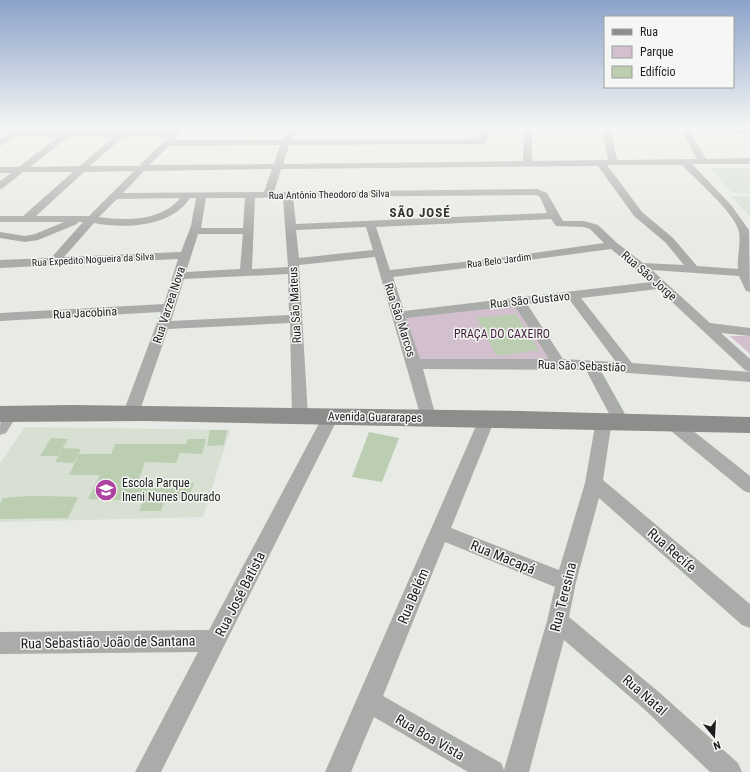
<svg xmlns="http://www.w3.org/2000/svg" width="750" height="772" viewBox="0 0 750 772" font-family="'Roboto Condensed',sans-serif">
  <rect width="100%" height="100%" fill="#e7eae5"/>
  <path fill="#d8dfd3" d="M710,168H750V193H732Z
    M731,196H750V216Z
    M25,427L230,430L203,517L0,522V463Z"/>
  <path fill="#d2c0ce" d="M518,303L554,362L416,363L402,316Z
    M730,336H750V354Z"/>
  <path fill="#bcceb1" d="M516,314L539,350L497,356L477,318Z
    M210,430H227L224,445L207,446Z
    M369,432L399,438L382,482L352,477Z
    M51,438L68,439L58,456H40Z
    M188,439H206L202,454L180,453L176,463L145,462L136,488H172L174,482L194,483L188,499L165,498L161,511H139L143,501L88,499L100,475H69L79,454H111L115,444H186Z
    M63,448L81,449L74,463L55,462Z
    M29,496H45L78,497L68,518L0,519V504L3,498Z"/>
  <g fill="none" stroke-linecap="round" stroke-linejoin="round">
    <path fill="#aaacaa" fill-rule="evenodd" d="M15,129H24L20,132H64L68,131L72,132H173L176,129H184L174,140H283L291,129H299L292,140L479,139L480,129H488L487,141L483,144L289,145L283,164L523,161L524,129H532V161L608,160L602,129H610L617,160L697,159L681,129H689L706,159L750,158V164H692L731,205L749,230L750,292L746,291L739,276L652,270L710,323L750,328V336L721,333L750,359V372L745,370L658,289L581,298L632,363L750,372V382L601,371L629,421L627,425L621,427L615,425L586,370L423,369L436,417L434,421L428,423L422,421L375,257L299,265L308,416L306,420L300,422L294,420L292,416L290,323L168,329L139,413L137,417L131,419L125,417L123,413L161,312L0,321V313L164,304L178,259L0,268V260L51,258L83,222H78L77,224L38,240L25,242L0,238V232L25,236L35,234L64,222H0V216H23L73,172H23L3,188L0,189V181L11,173H0V167H19L57,137H13L0,146V139ZM68,137H113L80,166L30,167ZM123,137H168L139,166H90ZM280,145L274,164L149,165L169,146ZM607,165H682C695,179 736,214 739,232C741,244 737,256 738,269L697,266L673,238L642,212ZM598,166L634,216L665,242L684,265L643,263L617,243L598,225L584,221H563L547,193L537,189L274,192L281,169ZM272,169L264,192L123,193L144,171ZM134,171L89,216H36L84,172ZM536,195L540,197L547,213L296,224L293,197ZM283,197L288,267L252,269L255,198ZM180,198C162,221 126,221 99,217L117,199ZM190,198H196L191,226L181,252L64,257L94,223C126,229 171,227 190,198ZM206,198H245L243,228H201ZM551,219L556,226L583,227L590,229L604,243L499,258L390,270L376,227ZM366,227L373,250L299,258L296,230ZM198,234H243L240,269L186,272ZM611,249L651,282L404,311L393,277L499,264ZM288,274L289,315L171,321L184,279ZM569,299L616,362L563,359L527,304ZM515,306L549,359H420L406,318Z
      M701,129L750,130V134L705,131Z
      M10,408L16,410L18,414L6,433L0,435C0,424 0,412 10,408Z
      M331,410L337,412L339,416L161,772H135L198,652L0,654V632L209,630L323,416L325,412Z
      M487,413L493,415L495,419L451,528L559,570L585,483L596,420L598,416L604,414L610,416L612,420L603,480L750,604V628L742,625L599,498L576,582L569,617L660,693L738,763L742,772H710L644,709L564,640L529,772H468L374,717L351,772H325L479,419L481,415ZM445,542L555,587L547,621L504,770L501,763L383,696Z
      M671,416L677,418L750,476V493L744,491L665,426L663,422L665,418Z"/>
    <path fill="#8c8e8b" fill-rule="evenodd" d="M73,405L520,411L750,417V433L145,421L0,422V406Z"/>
  </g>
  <linearGradient id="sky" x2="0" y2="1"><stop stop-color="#8ca2ca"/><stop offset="0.54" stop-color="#f4f6f3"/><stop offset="1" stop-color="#f4f6f3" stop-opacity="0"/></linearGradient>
  <rect width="750" height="237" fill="url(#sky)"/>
  <defs>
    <g id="school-disc" transform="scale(1.15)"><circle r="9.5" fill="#ae42a1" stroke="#f4f7f3"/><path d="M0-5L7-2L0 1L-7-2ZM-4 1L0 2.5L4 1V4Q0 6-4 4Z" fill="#fff"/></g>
  </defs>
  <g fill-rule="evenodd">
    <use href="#school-disc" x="106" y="490"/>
  </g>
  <g text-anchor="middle" stroke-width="3" stroke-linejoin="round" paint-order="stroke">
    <g font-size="10" fill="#1d1e1d" stroke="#f4f7f3">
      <text transform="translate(329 194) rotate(-1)" y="4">Rua Antônio Theodoro da Silva</text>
      <text transform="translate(93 259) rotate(-3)" y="4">Rua Expedito Nogueira da Silva</text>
      <text transform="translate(499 260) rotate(-7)" y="4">Rua Belo Jardim</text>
    </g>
    <g font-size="12" fill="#1d1e1d" stroke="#f4f7f3">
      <text transform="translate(649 276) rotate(41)" y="4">Rua São Jorge</text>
      <text transform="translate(530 300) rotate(-6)" y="4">Rua São Gustavo</text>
      <text transform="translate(169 305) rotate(-72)" y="4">Rua Varzea Nova</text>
      <text transform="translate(295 305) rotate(-93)" y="4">Rua São Mateus</text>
      <text transform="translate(85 313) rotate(-3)" y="4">Rua Jacobina</text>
      <text transform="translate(400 320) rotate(72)" y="4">Rua São Marcos</text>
      <text transform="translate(582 366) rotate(2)" y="4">Rua São Sebastião</text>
      <text transform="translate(375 417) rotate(1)" y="4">Avenida Guararapes</text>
    </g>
    <g font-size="12" fill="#431e3e" stroke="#f4f7f3">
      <text x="502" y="338">PRAÇA DO CAXEIRO</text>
    </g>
    <g font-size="12" fill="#1d1e1d" stroke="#f4f7f3" text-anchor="start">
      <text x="122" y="487">Escola Parque<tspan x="122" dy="14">Ineni Nunes Dourado</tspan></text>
    </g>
    <g font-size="13" font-weight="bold" letter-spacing="1" fill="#333531" stroke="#f4f7f3">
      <text x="420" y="217">SÃO JOSÉ</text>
    </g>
    <g font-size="14" fill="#1d1e1d" stroke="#f4f7f3">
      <text transform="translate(672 550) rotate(41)" y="5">Rua Recife</text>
      <text transform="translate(503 557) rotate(22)" y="5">Rua Macapá</text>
      <text transform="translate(240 594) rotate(-63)" y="5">Rua José Batista</text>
      <text transform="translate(413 596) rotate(-67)" y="5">Rua Belém</text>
      <text transform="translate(563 597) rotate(-76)" y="5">Rua Teresina</text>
      <text transform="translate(108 642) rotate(-1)" y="5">Rua Sebastião João de Santana</text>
      <text transform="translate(645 695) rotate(41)" y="5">Rua Natal</text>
      <text transform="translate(430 737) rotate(30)" y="5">Rua Boa Vista</text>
    </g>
  </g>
  <rect x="604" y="16" width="130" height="72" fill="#f4f7f3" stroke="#9ea09d"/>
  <rect x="612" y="29" width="20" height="6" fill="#8c8e8b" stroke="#9ea09d"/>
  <text x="640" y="36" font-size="12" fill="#1d1e1d">Rua</text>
  <rect x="612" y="46" width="20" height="12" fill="#d2c0ce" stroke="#9ea09d"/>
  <text x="640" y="56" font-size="12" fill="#1d1e1d">Parque</text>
  <rect x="612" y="66" width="20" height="12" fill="#bcceb1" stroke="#9ea09d"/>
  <text x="640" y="76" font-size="12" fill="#1d1e1d">Edifício</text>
  <g transform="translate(714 736) rotate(162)" stroke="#f4f7f3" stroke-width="3" paint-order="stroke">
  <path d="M0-3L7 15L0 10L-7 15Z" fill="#1d1e1d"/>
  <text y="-6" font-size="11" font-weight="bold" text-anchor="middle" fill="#1d1e1d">N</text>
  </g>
</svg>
